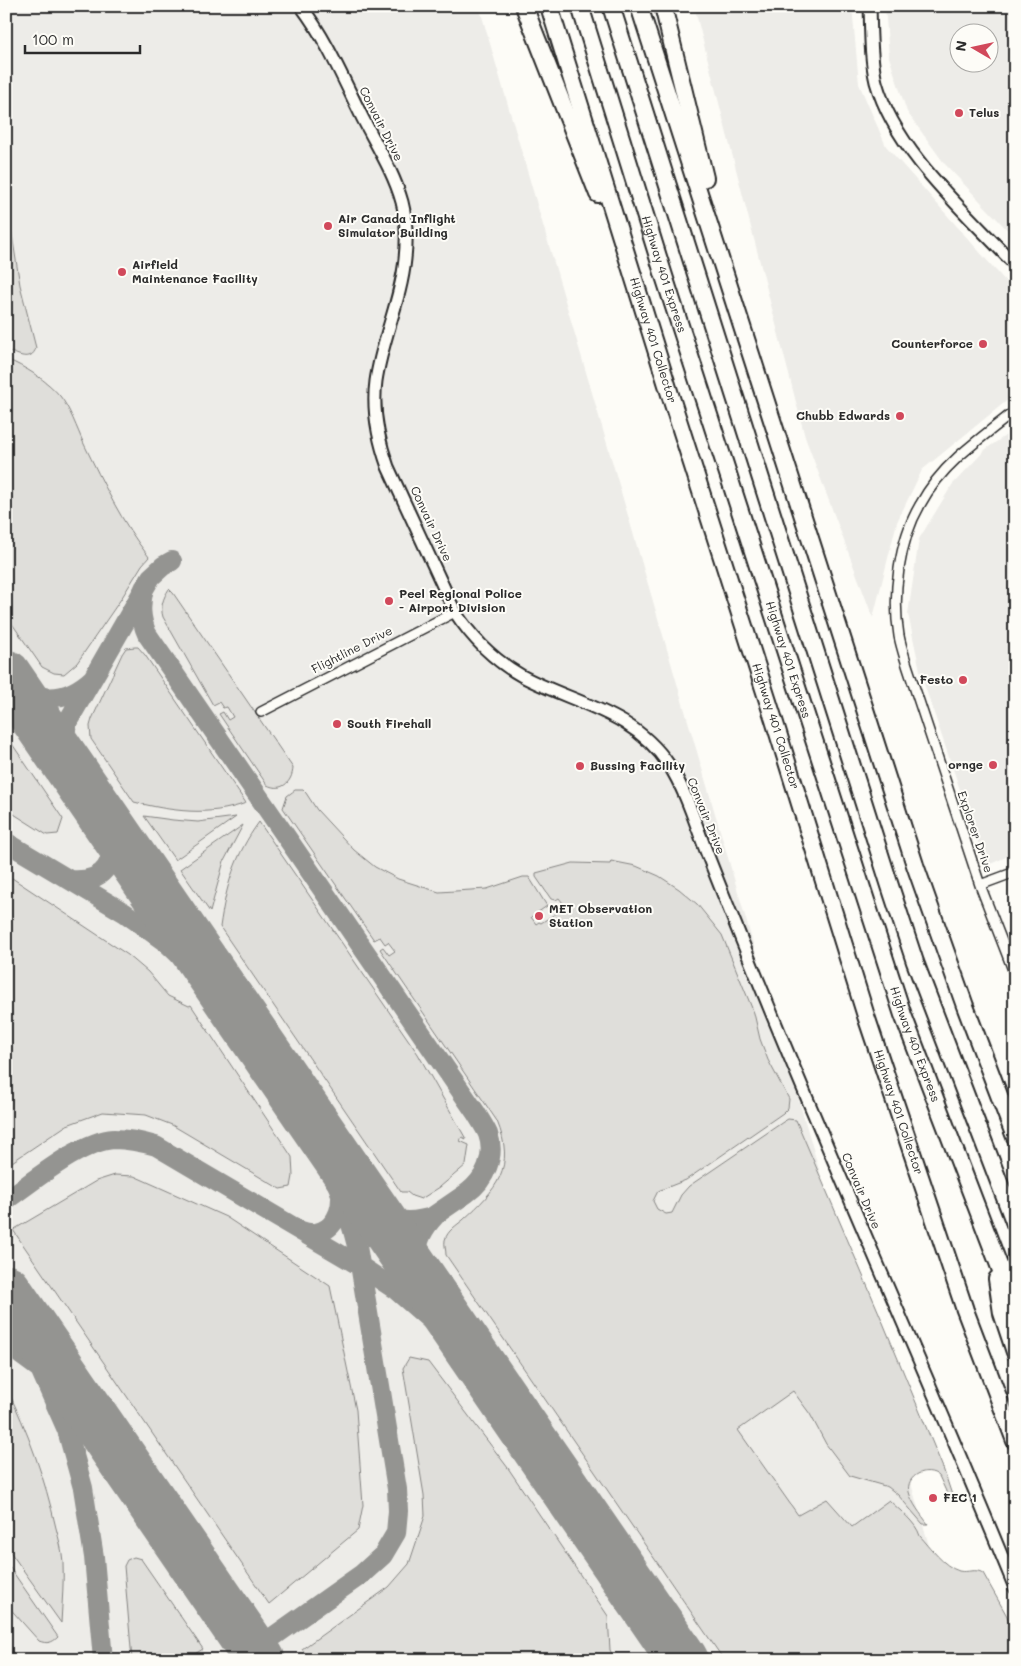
<svg xmlns="http://www.w3.org/2000/svg" width="1021" height="1666" viewBox="0 0 1021 1666" font-family="Mali,sans-serif">
  <rect width="100%" height="100%" fill="#fdfcf7"/>
  <filter id="ink" filterUnits="userSpaceOnUse"><feTurbulence type="fractalNoise" baseFrequency=".02" numOctaves="2"/><feDisplacementMap in="SourceGraphic" scale="10" xChannelSelector="R" yChannelSelector="G"/><feConvolveMatrix kernelMatrix="1 2 1 2 8 2 1 2 1" color-interpolation-filters="sRGB"/></filter>
  <g filter="url(#ink)">
    <path fill="#edece8" fill-rule="evenodd" d="M6,6H479L947,1607L978,1660H6Z
      M694,6H852L859,84L886,146L1015,292V394L922,470L897,522L873,618L805,437Z
      M885,6H1015V238L944,163L907,112L889,57ZM988,32V62H958V32Z
      M1015,429V853L986,866L921,675L908,614L919,539L952,485L986,449Z"/>
    <path fill="#dfdeda" stroke="#858482" d="M6,212L10,222L20,285L36,348C31,363 17,354 6,350Z
      M6,359C24,366 48,381 60,396C70,408 77,429 84,444C103,483 122,523 149,557L142,565L121,599L77,663L64,674L54,673L42,667L6,615Z
      M169,589L173,593L293,768C292,783 281,792 267,785L219,714L223,712L228,720L233,717L227,707L223,708L219,702L213,705L163,617C160,607 163,598 169,589Z
      M135,647H138L145,655L246,803C209,817 171,811 134,802L91,739L90,726L92,719L122,654L126,648Z
      M6,735L63,819L58,834L47,835L6,809Z
      M295,790H303L306,793L317,810L354,850L375,867L398,879L439,892L487,889L523,877H529L547,906L531,917L536,924L539,922L541,923L566,907L559,898L556,900L551,899L536,877V873L573,863L610,864L611,861L636,866L659,876L679,889L697,904L722,935L754,1013L760,1039L768,1060L789,1099L788,1108L783,1113L686,1180L658,1191L653,1201L657,1209L666,1214L672,1213L681,1195L689,1186L783,1122L788,1119L796,1120L879,1313L943,1468L952,1495L950,1500L939,1476C927,1465 905,1476 909,1492C912,1504 921,1514 928,1524H923L898,1495L888,1487L850,1476L826,1444L810,1414L793,1391L738,1430L798,1515L827,1499L852,1527L889,1500C899,1510 916,1522 920,1536C931,1548 943,1566 959,1571C968,1573 975,1568 983,1573L1007,1616L1015,1639V1660H724L446,1255C446,1250 444,1244 445,1240C447,1231 457,1225 463,1220C497,1189 516,1168 497,1121L380,949L383,947L389,955L395,951L388,942L385,944L380,937L374,940L283,808L287,796Z
      M144,816L173,820L198,822L236,817L175,860Z
      M259,822L418,1054L466,1139L462,1137L460,1141L469,1145L466,1165L440,1187L421,1199L412,1196L407,1192H401L220,927C226,886 235,855 259,822Z
      M243,825L224,861L210,912L180,869Z
      M6,874L128,955L148,972L168,996L189,1006L191,1005L292,1157L293,1176L291,1187L280,1189L172,1125L146,1115L103,1112L67,1125L6,1166Z
      M115,1175L134,1176L226,1217L330,1286L356,1410L363,1505L358,1530L269,1604L13,1230L96,1181Z
      M409,1358L428,1362L508,1468L608,1616L610,1650L615,1660H310L302,1649L389,1587L409,1564L425,1516L424,1495L403,1368Z
      M6,1387C28,1431 45,1479 56,1528C59,1539 62,1550 63,1562C64,1582 62,1603 61,1623L6,1546Z
      M134,1557L141,1559L203,1649L185,1660H132L124,1566L127,1560Z
      M6,1562L58,1637C52,1643 47,1644 39,1641L6,1604Z"/>
    <g fill="none" stroke-linecap="round" stroke-linejoin="round">
      <path stroke="#949491" stroke-width="20" d="M144,588C140,605 140,618 147,634L476,1113C480,1120 485,1127 488,1134C496,1156 485,1180 467,1193L384,1250
        M6,671C30,705 64,705 93,678L68,721L65,733V748L72,768L112,826
        M93,678L151,577L163,566L172,561
        M6,842L125,913L168,944L234,1007
        M70,880C109,883 115,860 110,827
        M329,1143L370,1201C389,1223 408,1225 435,1216C405,1248 417,1270 439,1302C447,1314 456,1327 465,1340
        M6,1200C34,1181 81,1141 114,1139C128,1139 142,1142 156,1146L360,1266L396,1290L435,1324L513,1411
        M301,1231C326,1240 342,1219 341,1195
        M6,1304L40,1369L67,1430L83,1488L94,1557L103,1660
        M6,1344L40,1369L73,1398L125,1462
        M606,1548L644,1621L661,1660
        M6,1659L7,1660
        M240,1660L362,1574L383,1555L396,1533L398,1511L397,1489L357,1246C346,1201 327,1159 310,1117"/>
      <path stroke="#949491" stroke-width="51" d="M6,675L683,1660
        M6,1290L260,1660"/>
      <g stroke="#2b2b2b" stroke-width="12">
        <path id="minor" d="M1015,411C996,426 976,441 958,457C944,470 929,488 920,505C899,541 892,595 899,636C901,646 904,655 907,665L980,885L1015,975
          M261,712L455,612
          M980,885L1015,872"/>
      </g>
      <g stroke="#2b2b2b" stroke-width="15">
        <path id="tertiary" d="M301,6C327,40 344,81 363,119C377,146 394,173 402,202C407,221 407,240 405,259C401,300 382,339 376,381C372,411 378,439 388,467L455,612C472,638 495,661 522,676C575,704 633,711 669,765C687,793 696,826 708,856C730,912 753,968 776,1024C854,1213 938,1399 1015,1588
          M870,6C871,31 870,57 876,82C896,153 966,212 1015,265"/>
      </g>
      <g stroke="#2b2b2b" stroke-width="20">
        <g id="motorway">
          <path d="M524,6L598,194"/>
          <path id="s1" d="M549,6L673,404L773,717L866,1016L965,1310L1015,1441"/>
          <path id="s2" d="M580,6L664,276L903,1015L1015,1307"/>
          <path d="M611,6L890,886L915,962L1015,1224"/>
          <path d="M639,6L915,865L965,1006L1015,1137"/>
          <path d="M663,6L705,178"/>
          <path d="M997,1279L1002,1313L1015,1352"/>
        </g>
      </g>
      <use href="#minor" stroke="#fdfcf7" stroke-width="9"/>
      <use href="#tertiary" stroke="#fdfcf7" stroke-width="11"/>
      <use href="#motorway" stroke="#fdfcf7" stroke-width="16"/>
    </g>
  </g>
  <g fill="#d1495b" stroke="#fdfcf7" stroke-width="2">
    <circle cx="959" cy="113" r="5"/>
    <circle cx="328" cy="226" r="5"/>
    <circle cx="122" cy="272" r="5"/>
    <circle cx="983" cy="344" r="5"/>
    <circle cx="900" cy="416" r="5"/>
    <circle cx="389" cy="601" r="5"/>
    <circle cx="963" cy="680" r="5"/>
    <circle cx="337" cy="724" r="5"/>
    <circle cx="993" cy="765" r="5"/>
    <circle cx="580" cy="766" r="5"/>
    <circle cx="539" cy="916" r="5"/>
    <circle cx="933" cy="1498" r="5"/>
  </g>
  <g text-anchor="middle" stroke-width="4" stroke-linejoin="round" paint-order="stroke">
    <g font-size="12" font-weight="bold" fill="#2b2b2b" stroke="#fdfcf7" text-anchor="start">
      <text x="969" y="117">Telus</text>
      <text x="338" y="223">Air Canada Inflight<tspan x="338" dy="14">Simulator Building</tspan></text>
      <text x="132" y="269">Airfield<tspan x="132" dy="14">Maintenance Facility</tspan></text>
      <text x="973" y="348" text-anchor="end">Counterforce</text>
      <text x="890" y="420" text-anchor="end">Chubb Edwards</text>
      <text x="399" y="598">Peel Regional Police<tspan x="399" dy="14">- Airport Division</tspan></text>
      <text x="953" y="684" text-anchor="end">Festo</text>
      <text x="347" y="728">South Firehall</text>
      <text x="983" y="769" text-anchor="end">ornge</text>
      <text x="590" y="770">Bussing Facility</text>
      <text x="549" y="913">MET Observation<tspan x="549" dy="14">Station</tspan></text>
      <text x="943" y="1502">FEC 1</text>
    </g>
    <g font-size="12" fill="#2b2b2b" stroke="#fdfcf7">
      <text transform="translate(381 124) rotate(63)" y="4">Convair Drive</text>
      <text dy="4" stroke="none"><textPath href="#s2" startOffset="281">Highway 401 Express</textPath></text>
      <text dy="4" stroke="none"><textPath href="#s1" startOffset="350">Highway 401 Collector</textPath></text>
      <text transform="translate(431 524) rotate(65)" y="4">Convair Drive</text>
      <text transform="translate(352 650) rotate(-27)" y="4">Flightline Drive</text>
      <text dy="4" stroke="none"><textPath href="#s2" startOffset="686">Highway 401 Express</textPath></text>
      <text dy="4" stroke="none"><textPath href="#s1" startOffset="755">Highway 401 Collector</textPath></text>
      <text transform="translate(706 816) rotate(68)" y="4">Convair Drive</text>
      <text transform="translate(975 832) rotate(71)" y="4">Explorer Drive</text>
      <text dy="4" stroke="none"><textPath href="#s2" startOffset="1091">Highway 401 Express</textPath></text>
      <text dy="4" stroke="none"><textPath href="#s1" startOffset="1160">Highway 401 Collector</textPath></text>
      <text transform="translate(861 1191) rotate(67)" y="4">Convair Drive</text>
    </g>
  </g>
  <rect width="1021" height="1666" fill="none" stroke="#fdfcf7" stroke-width="25"/>
  <rect x="12" y="12" width="996" height="1641" fill="none" stroke="#2b2b2b" stroke-width="2" filter="url(#ink)"/>
  <g transform="translate(974 48) rotate(279)"><circle r="24" fill="#fdfcf7" stroke="#a9a8a5"/>
  <path d="M0-4L9 19L0 12L-9 19Z" fill="#d1495b"/>
  <text y="-8" font-size="14" font-weight="bold" text-anchor="middle" fill="#2b2b2b">N</text>
  </g>
  <path d="M25 45v8h115v-8" fill="none" stroke="#2b2b2b" stroke-width="2.5"/>
  <text x="32" y="45" font-size="15" fill="#2b2b2b" stroke="#fdfcf7" stroke-width="4" paint-order="stroke">100 m</text>
</svg>
